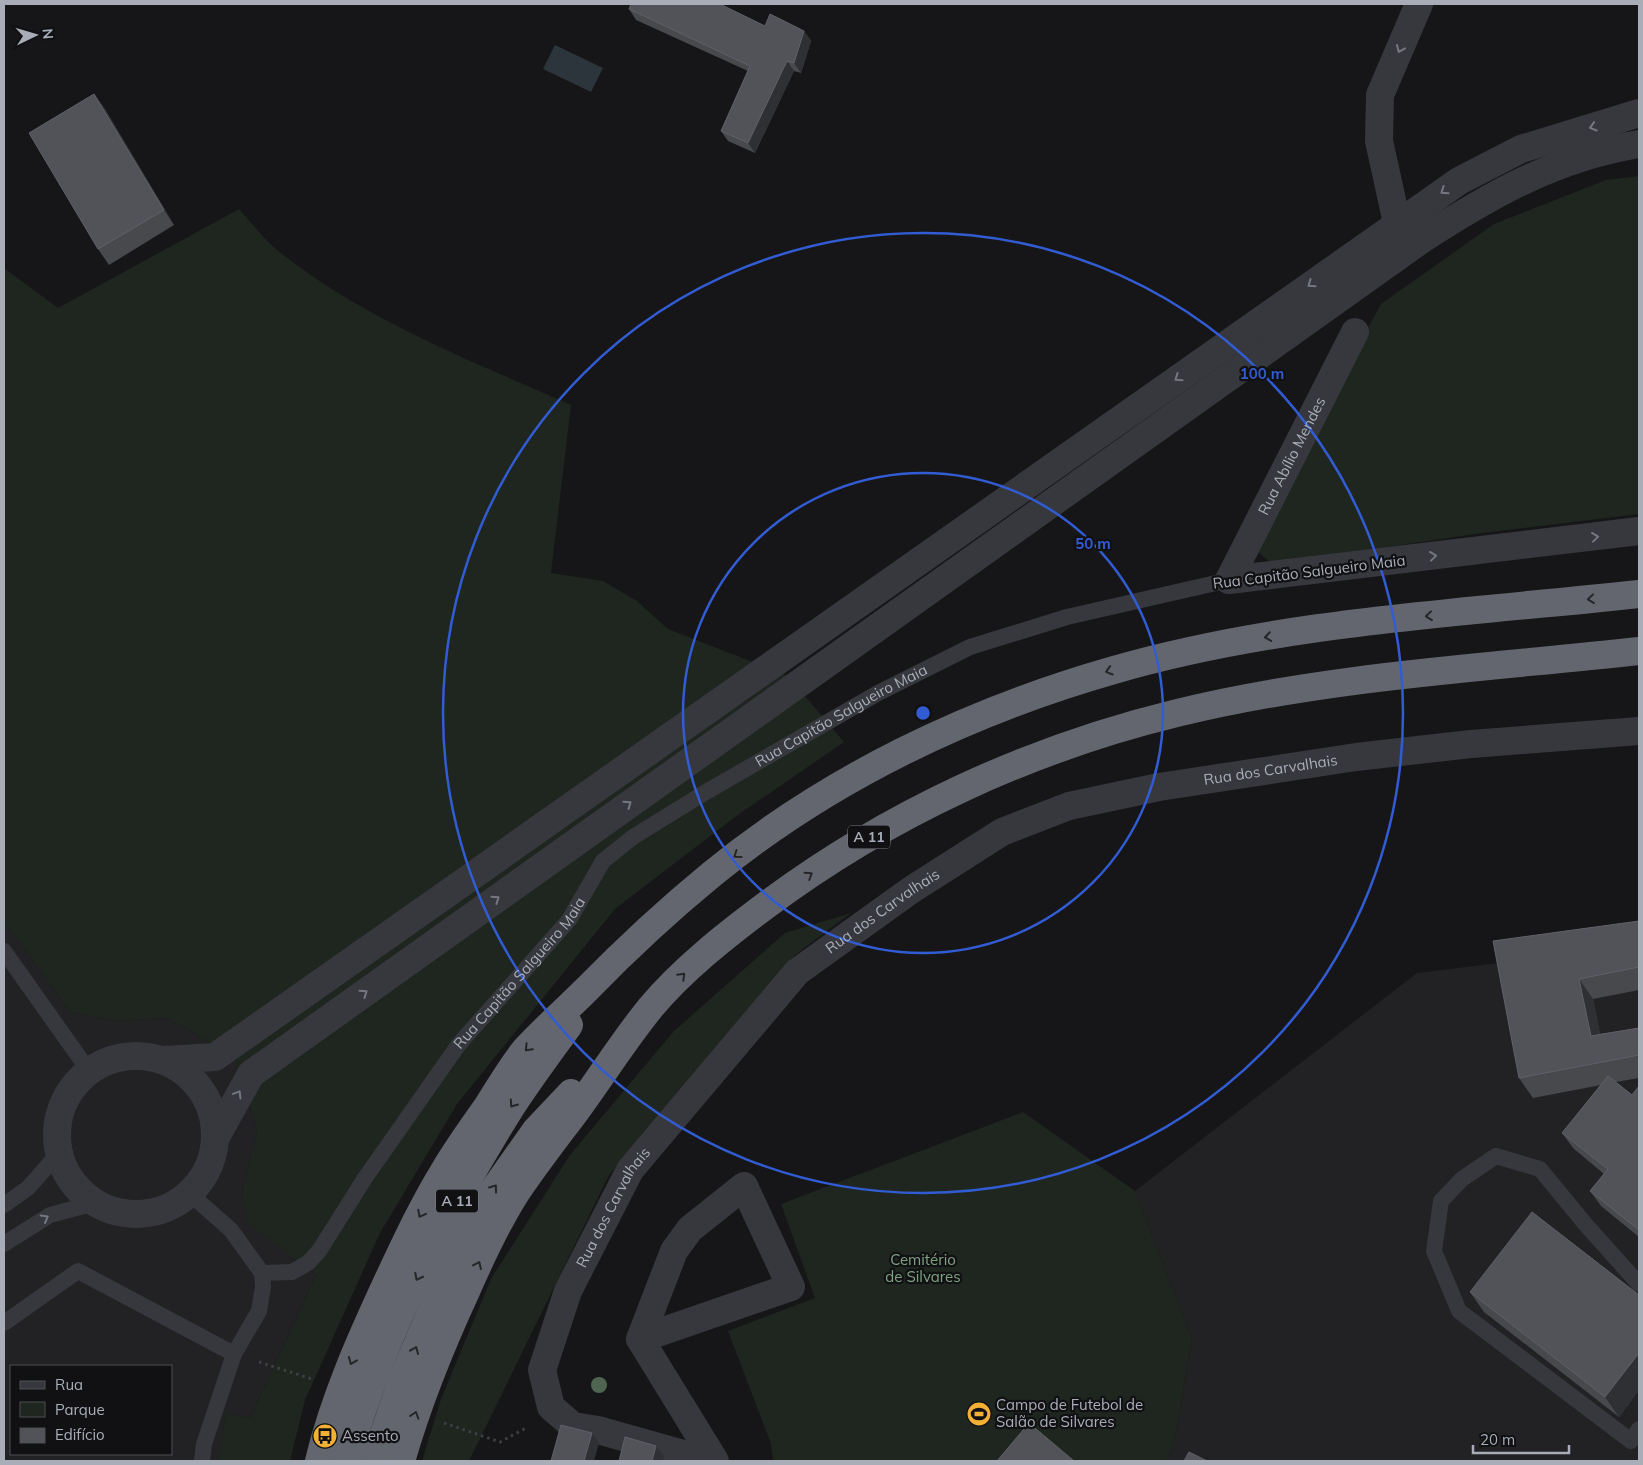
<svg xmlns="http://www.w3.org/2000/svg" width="1643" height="1465" viewBox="0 0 1643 1465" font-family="Mulish,sans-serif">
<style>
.built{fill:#222225;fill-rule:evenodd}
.green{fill:#1e261f}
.water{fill:#2c353c}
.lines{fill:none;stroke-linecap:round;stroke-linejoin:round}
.path{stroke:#3d3f44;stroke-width:3;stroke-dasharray:2.5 4;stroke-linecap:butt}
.service{stroke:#37383d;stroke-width:16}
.minor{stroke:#37383d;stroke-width:28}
.motorway{stroke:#63666e;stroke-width:28}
.tree{fill:#506452}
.wall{fill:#47494d}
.shaded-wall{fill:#2f3033}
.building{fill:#525359;stroke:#5f6168}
.oneway{stroke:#757881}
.oneway2{stroke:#26262a}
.ring{fill:none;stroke:#325cd3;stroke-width:2.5}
.labels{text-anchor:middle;stroke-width:4.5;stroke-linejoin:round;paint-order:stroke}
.shield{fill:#111113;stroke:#7b7e86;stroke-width:1}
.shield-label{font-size:14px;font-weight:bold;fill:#a8adb8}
.street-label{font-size:15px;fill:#a8adb8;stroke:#111113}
.park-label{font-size:15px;fill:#7fa381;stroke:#111113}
.poi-label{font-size:15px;fill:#a8adb8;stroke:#111113;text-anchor:start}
.centre{fill:#325cd3;stroke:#111113;stroke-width:2.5}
.ring-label{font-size:15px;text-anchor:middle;font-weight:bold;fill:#325cd3;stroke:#111113;stroke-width:4.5;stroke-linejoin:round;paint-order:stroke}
</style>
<rect width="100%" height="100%" fill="#161618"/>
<!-- built -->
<g class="built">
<path d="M4,921L70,1012L117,1021L168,1018L236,1058L257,1131L242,1192L247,1222L316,1275L250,1418L226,1413L218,1461H4ZM11,1366H171V1454H11Z"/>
<polygon points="1639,946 1639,1461 1167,1461 1174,1445 1192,1338 1135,1191 1417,973"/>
</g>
<!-- green -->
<g class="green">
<polygon points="1639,176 1639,514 1482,533 1272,564 1256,550 1295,463 1381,304 1494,224 1606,180"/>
<path d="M239,209C252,223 265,241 281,253C367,321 472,361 571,405L551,573L603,581L637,601L668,629L788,676L844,742L735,817L615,909L457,1104L380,1233L305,1400L290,1461H218L226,1413L250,1418L316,1275L247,1223L242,1192L257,1131L236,1058L168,1018L117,1021L70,1012L4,921V268L58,308Z"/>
<polygon points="851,913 795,955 609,1175 469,1461 422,1461 441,1399 491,1279 570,1155 674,1031 785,933"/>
<polygon points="1023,1112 1135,1191 1192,1338 1174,1445 1167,1461 773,1461 771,1444 728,1331 815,1298 781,1204"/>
</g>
<!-- water -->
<polygon class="water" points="555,45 603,68 591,92 543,69"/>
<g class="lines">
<!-- path -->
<g class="path">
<polyline points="259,1362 312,1379"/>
<polyline points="444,1423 500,1442 528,1427"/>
</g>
<!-- service -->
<g class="service">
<polyline points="4,951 89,1071"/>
<polyline points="190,1194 231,1230 262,1273 263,1287 259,1311 234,1354 204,1444 202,1461"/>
<polyline points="4,1205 28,1188 59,1153"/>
<polyline points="4,1244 50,1215 95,1203"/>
<path id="s1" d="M262,1273L292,1272L308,1263L319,1251L365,1178L459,1044L569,920L603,861L633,837L706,792L878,693L970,647L1067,617L1229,580"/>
<polyline points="1639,1284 1586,1225 1540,1169 1496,1156 1462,1179 1441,1201 1434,1251 1459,1311 1631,1441 1639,1429"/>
<polyline points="4,1323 78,1271 234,1354"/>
</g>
<!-- minor -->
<g class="minor">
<polyline points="1397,223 1379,141 1380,95 1419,4"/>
<polyline points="1229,580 1639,531"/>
<path id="s2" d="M1229,580L1355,332"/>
<circle cx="136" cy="1135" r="79"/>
<polyline points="164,1060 215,1057 1459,181 1521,149 1639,113"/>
<path d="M216,1137L251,1074L1421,240C1492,194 1555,158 1639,144"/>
<polygon points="744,1186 791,1287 640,1339 674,1251 690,1229"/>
<polyline points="640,1339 715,1461"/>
<path id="s3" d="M708,1461L598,1430L573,1426L551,1407L542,1370L568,1291L630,1170L797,972L911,890L1002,832L1069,806L1159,787L1356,757L1471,744L1639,731"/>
</g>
<!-- motorway -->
<g class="motorway">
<path d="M319,1461C334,1398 362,1336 389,1278C406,1242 423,1205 444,1171C457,1149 472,1128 487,1107C499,1088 511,1067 525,1050C544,1029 566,1010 586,990C626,949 668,910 712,874C829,778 970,711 1114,670C1284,621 1465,613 1639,594"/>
<path d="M347,1461C380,1338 441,1220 508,1112C527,1082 549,1053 569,1025"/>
<polyline points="375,1461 402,1380 451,1265 488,1198 536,1130 571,1093"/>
<path d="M401,1461C418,1402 441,1345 467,1289C481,1257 496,1225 514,1196C533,1167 555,1139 576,1111C601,1077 624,1040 651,1007C683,969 725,936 765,906C888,814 1029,749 1177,713C1328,676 1485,668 1639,651"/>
</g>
</g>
<!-- trees -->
<circle class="tree" cx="599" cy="1385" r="8"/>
<!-- wall -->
<g class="wall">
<polygon points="629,9 804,31 811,41 801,73 794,71 755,153 728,141 721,131 748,71 636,20"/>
<polygon points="94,94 105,109 174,225 109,265 98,249"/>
<polygon points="1639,921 1639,990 1593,999 1600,1034 1639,1028 1639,1078 1616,1082 1632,1095 1639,1086 1639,1237 1601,1206 1590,1191 1604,1174 1573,1148 1562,1133 1601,1085 1533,1098 1519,1078 1493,941"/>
<polygon points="1470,1292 1639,1295 1639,1390 1619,1417 1484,1312"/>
</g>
<!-- shaded-wall -->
<g class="shaded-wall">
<polygon points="804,31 811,41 801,73 794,63"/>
<polygon points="787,61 794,71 755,153 748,143"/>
<polygon points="94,94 105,109 174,225 164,210"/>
<polygon points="1579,979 1593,999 1604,1056 1591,1036"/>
<polygon points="1639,1353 1639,1390 1619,1417 1605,1397"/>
<polygon points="592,1433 599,1443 594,1461 584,1461"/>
<polygon points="656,1446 664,1456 662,1461 652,1461"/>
</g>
<!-- building -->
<g class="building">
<polygon points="631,4 720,4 765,26 770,14 804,31 794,63 787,61 748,143 721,131 750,66 629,9"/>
<polygon points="94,94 164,210 98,249 29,133"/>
<polygon points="1639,921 1639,967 1579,979 1591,1036 1639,1028 1639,1055 1519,1078 1493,941"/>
<polygon points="1608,1076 1632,1095 1639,1086 1639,1230 1590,1191 1608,1169 1562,1133"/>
<polygon points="1532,1212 1639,1295 1639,1353 1605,1397 1470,1292"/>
<polygon points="1029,1423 1074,1461 997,1461"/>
<polygon points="561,1425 592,1433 584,1461 551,1461"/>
<polygon points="625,1437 656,1446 652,1461 619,1461"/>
<polygon points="1189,1452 1207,1461 1184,1461"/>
</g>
<!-- one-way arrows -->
<defs><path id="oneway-chevron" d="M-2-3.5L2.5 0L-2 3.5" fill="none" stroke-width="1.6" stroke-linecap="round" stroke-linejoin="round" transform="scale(1.25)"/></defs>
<g class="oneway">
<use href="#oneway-chevron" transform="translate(1400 49) rotate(113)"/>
<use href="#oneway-chevron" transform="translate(1593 127) rotate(163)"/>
<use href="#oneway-chevron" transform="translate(1444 191) rotate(146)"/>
<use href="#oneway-chevron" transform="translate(1311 284) rotate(145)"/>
<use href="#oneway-chevron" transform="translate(1178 378) rotate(145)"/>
<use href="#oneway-chevron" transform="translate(1595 537) rotate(-7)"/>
<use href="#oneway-chevron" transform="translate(1433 556) rotate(-7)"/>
<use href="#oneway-chevron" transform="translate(628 804) rotate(-35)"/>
<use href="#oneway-chevron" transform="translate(496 899) rotate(-35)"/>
<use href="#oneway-chevron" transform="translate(364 993) rotate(-35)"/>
<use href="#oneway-chevron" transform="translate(238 1094) rotate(-59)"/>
<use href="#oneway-chevron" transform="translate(45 1218) rotate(-30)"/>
</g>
<g class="oneway2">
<use href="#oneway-chevron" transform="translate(1591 599) rotate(174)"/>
<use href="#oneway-chevron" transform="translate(1429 616) rotate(174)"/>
<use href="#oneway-chevron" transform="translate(1268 637) rotate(171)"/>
<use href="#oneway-chevron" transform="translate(1109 671) rotate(163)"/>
<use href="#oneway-chevron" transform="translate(737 855) rotate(144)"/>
<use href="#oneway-chevron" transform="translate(809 875) rotate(-33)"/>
<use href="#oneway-chevron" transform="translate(682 976) rotate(-45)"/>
<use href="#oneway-chevron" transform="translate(528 1048) rotate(134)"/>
<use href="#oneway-chevron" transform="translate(513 1104) rotate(125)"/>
<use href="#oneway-chevron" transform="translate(494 1188) rotate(-54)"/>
<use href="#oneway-chevron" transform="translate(421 1214) rotate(118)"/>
<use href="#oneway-chevron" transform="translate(478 1265) rotate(-65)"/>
<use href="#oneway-chevron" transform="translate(418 1277) rotate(117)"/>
<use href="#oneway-chevron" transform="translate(415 1350) rotate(-67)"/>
<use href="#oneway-chevron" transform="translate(352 1361) rotate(112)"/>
<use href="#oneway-chevron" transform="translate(415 1415) rotate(-72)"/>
</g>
<!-- distance rings -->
<g class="ring">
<circle cx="923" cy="713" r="240"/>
<circle cx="923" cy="713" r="480"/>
</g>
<!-- icons -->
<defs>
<symbol id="stadium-disc" viewBox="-11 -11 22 22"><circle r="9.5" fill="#f2b134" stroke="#111113"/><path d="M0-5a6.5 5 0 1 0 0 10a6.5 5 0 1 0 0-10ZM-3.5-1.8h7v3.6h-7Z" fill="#111"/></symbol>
<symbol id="bus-disc" viewBox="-11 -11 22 22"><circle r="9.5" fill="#f2b134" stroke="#111113"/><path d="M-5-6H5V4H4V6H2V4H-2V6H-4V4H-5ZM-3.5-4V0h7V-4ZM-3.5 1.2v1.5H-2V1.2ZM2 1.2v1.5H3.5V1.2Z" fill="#111"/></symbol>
</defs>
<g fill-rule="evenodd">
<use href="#stadium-disc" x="965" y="1400" width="28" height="28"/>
<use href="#bus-disc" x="311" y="1422" width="28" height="28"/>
</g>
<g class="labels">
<!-- shield labels -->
<g class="shield">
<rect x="848" y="825.5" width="42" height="23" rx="4"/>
<rect x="436" y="1189.5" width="42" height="23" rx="4"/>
</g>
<g class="shield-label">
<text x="869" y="842">A 11</text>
<text x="457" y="1206">A 11</text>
</g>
<!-- street labels -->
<g class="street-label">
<text dy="5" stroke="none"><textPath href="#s2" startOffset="139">Rua Abílio Mendes</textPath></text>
<text transform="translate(1309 572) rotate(-7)" y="5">Rua Capitão Salgueiro Maia</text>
<text dy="5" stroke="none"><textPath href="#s1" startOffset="828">Rua Capitão Salgueiro Maia</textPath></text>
<text dy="5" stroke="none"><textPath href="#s3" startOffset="1210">Rua dos Carvalhais</textPath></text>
<text dy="5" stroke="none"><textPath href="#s3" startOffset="790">Rua dos Carvalhais</textPath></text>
<text dy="5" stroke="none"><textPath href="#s1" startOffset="408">Rua Capitão Salgueiro Maia</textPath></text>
<text dy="5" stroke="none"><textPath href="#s3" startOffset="385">Rua dos Carvalhais</textPath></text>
</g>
<!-- park labels -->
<g class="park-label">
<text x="923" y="1265">Cemitério<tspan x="923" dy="17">de Silvares</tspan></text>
</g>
<!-- poi labels -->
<g class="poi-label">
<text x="996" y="1410">Campo de Futebol de<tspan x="996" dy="17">Salão de Silvares</tspan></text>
<text x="342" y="1441">Assento</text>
</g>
</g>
<circle cx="923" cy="713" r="8" class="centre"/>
<g class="ring-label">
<text x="1262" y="379">100 m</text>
<text x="1093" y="549">50 m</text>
</g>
<!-- border -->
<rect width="1643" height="1465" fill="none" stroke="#a8adb8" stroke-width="10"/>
<!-- legend -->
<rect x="10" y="1365" width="162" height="90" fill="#111113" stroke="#4d4f55"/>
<rect x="20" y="1381" width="25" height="8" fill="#37383d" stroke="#4d4f55"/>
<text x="55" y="1390" font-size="15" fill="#a8adb8">Rua</text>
<rect x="20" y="1402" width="25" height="15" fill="#1e261f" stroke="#4d4f55"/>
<text x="55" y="1415" font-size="15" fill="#a8adb8">Parque</text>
<rect x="20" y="1428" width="25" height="15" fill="#525359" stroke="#4d4f55"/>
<text x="55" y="1440" font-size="15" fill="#a8adb8">Edifício</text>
<!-- north arrow -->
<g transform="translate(35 35) rotate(85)" stroke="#111113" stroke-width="4" paint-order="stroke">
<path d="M0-4L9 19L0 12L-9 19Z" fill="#a8adb8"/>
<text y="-8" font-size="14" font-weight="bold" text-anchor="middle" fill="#a8adb8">N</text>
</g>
<!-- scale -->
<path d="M1473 1445v8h96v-8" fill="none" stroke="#a8adb8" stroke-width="2.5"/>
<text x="1480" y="1445" font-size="15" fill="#a8adb8" stroke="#111113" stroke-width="4" paint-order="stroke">20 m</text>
</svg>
